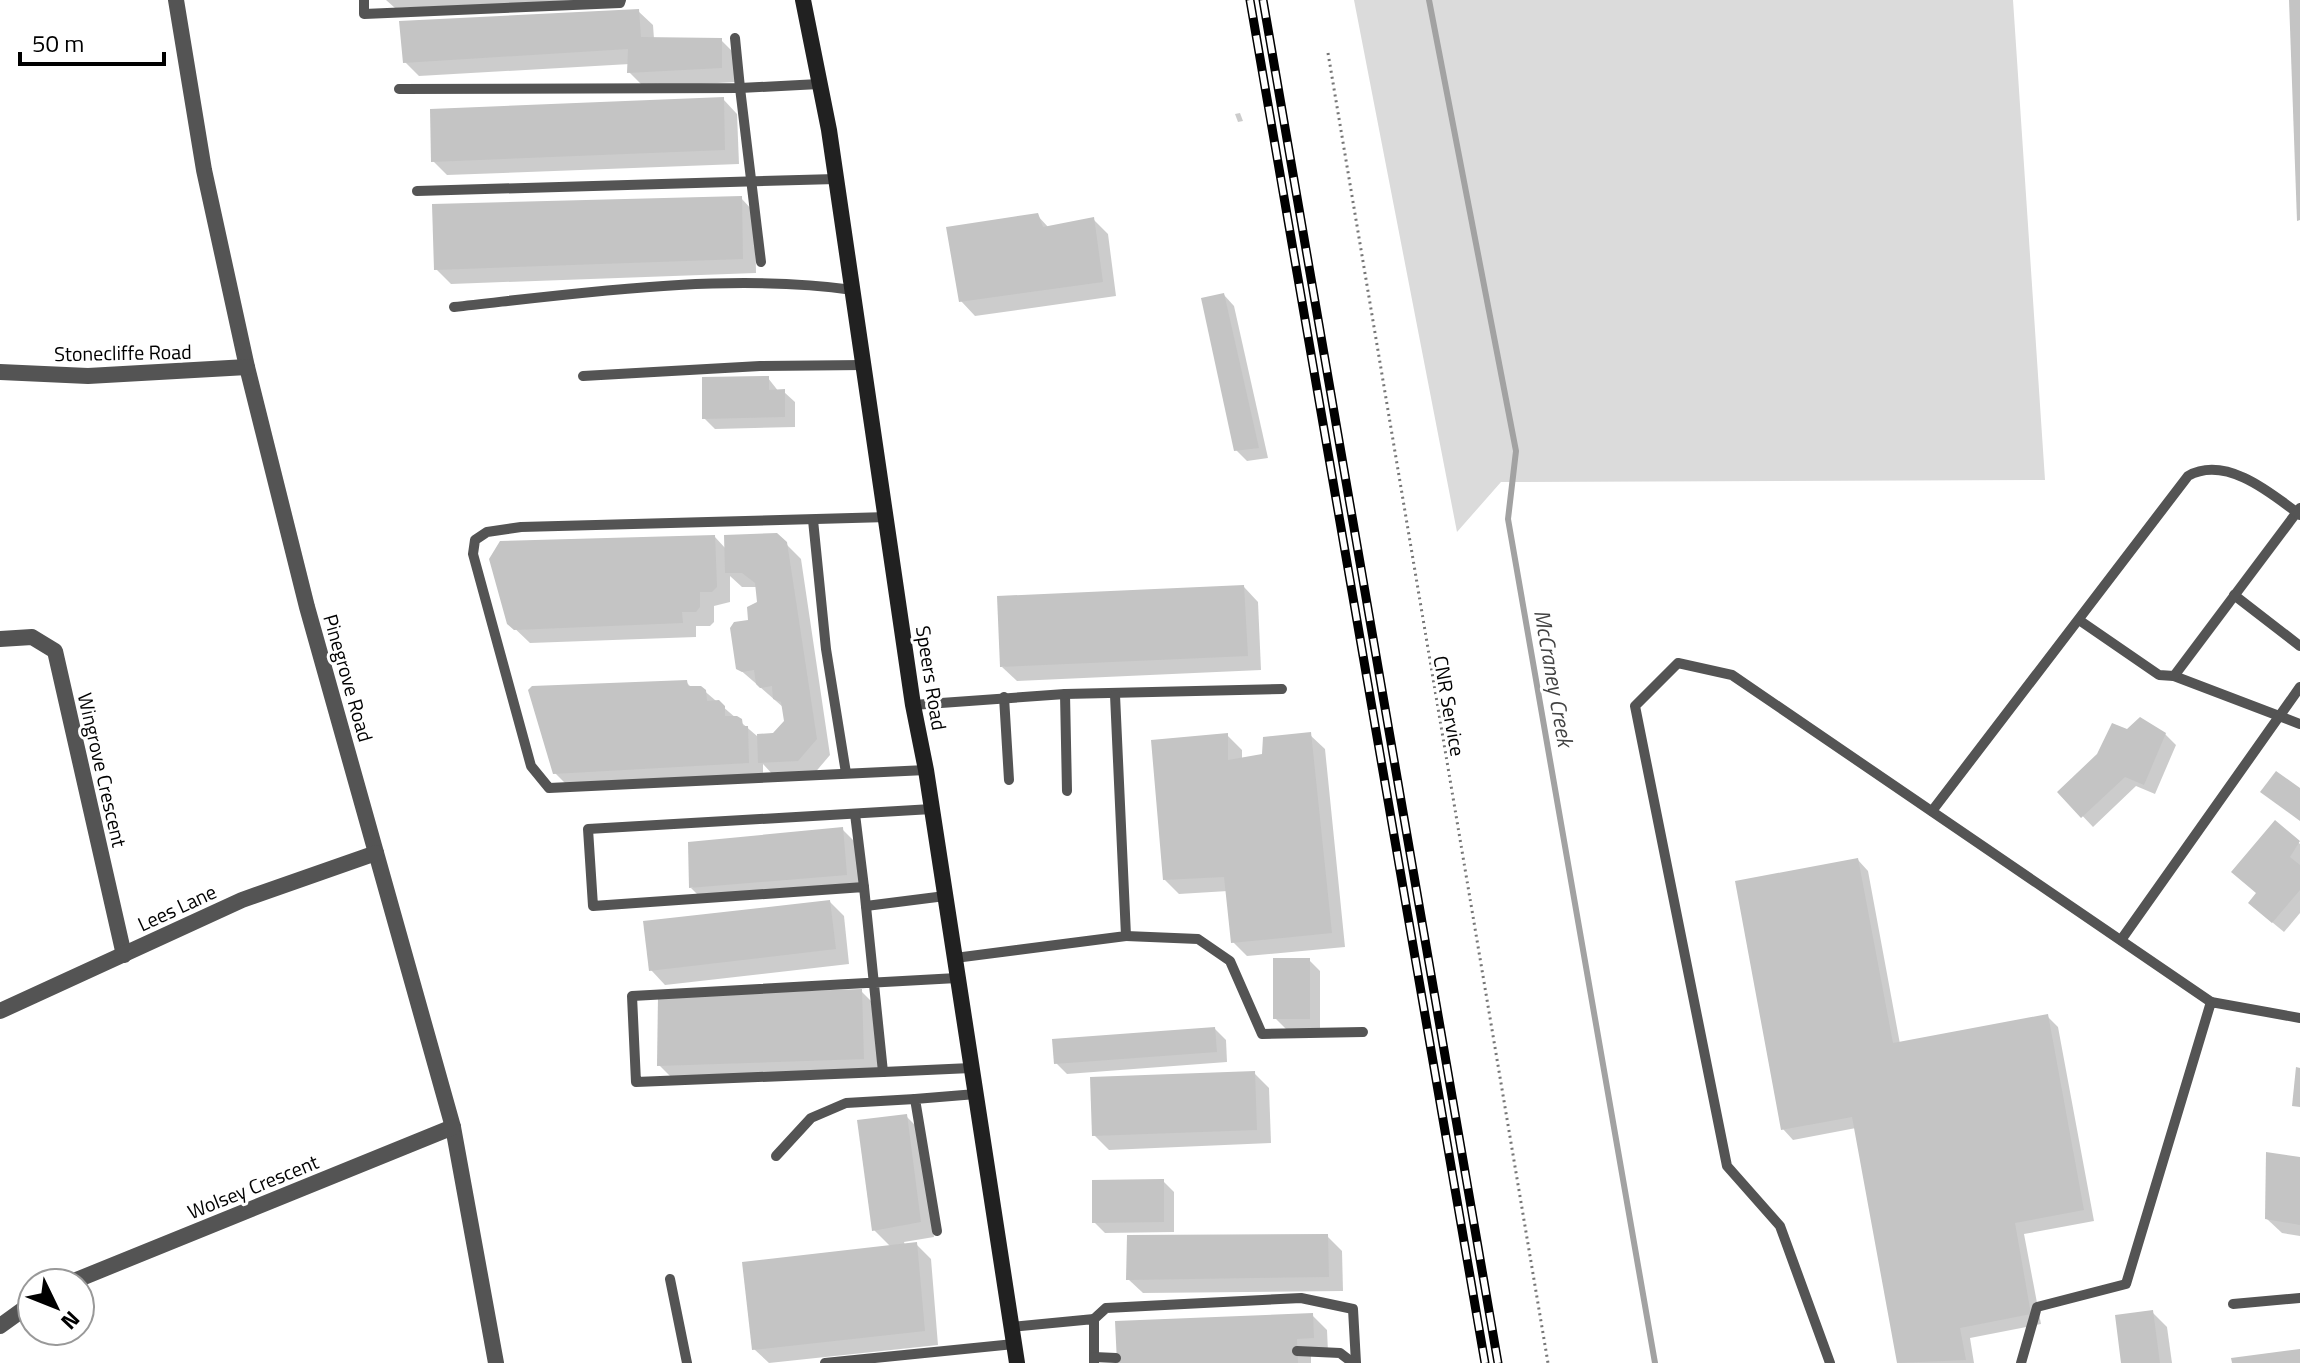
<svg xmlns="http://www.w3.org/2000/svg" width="2300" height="1363" viewBox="0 0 2300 1363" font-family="'Titillium Web',sans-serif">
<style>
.green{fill:#dbdbdb}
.shadow{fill:#0003}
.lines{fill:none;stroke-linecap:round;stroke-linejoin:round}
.stream{stroke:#a2a2a2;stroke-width:6}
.building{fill:#c4c4c4}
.path{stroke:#767676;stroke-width:3;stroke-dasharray:2 4;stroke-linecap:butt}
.lane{stroke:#545454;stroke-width:10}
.street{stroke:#545454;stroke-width:16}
.secondary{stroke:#212121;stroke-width:16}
.rail-casing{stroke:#000;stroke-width:9}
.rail{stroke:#fff;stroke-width:6;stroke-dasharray:18;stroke-linecap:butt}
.labels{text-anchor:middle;stroke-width:6;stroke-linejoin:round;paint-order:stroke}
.street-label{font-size:20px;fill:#000;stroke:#fff}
.water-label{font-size:22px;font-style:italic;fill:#434343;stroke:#fff}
</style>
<rect width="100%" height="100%" fill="#fff"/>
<!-- green -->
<polygon class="green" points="1354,0 2013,0 2045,480 1501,482 1457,532"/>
<!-- shadow -->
<g class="shadow">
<polygon points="386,0 624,0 395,8"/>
<polygon points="638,11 653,25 654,39 721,40 736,55 736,82 644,87 629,72 630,64 419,76 405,62"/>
<polygon points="723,99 737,114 739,164 447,175 433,161"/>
<polygon points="1240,113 1243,121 1238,122 1235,114"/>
<polygon points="741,198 755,213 756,273 451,284 436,269"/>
<polygon points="1037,215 1049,228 1093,219 1108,234 1116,296 975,316 961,301"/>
<polygon points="1224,295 1234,306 1268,458 1247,461 1236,450"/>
<polygon points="768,378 779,392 784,392 795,402 795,427 715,429 704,418"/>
<polygon points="777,535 801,559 830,755 813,775 775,777 763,764 763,777 570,788 555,773 686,682 692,688 701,688 757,736 774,735 786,722 784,708 738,668 759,603 758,587 742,587 730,576 730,602 714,606 714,622 710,626 696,626 696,637 530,643 509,623 715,537 726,549"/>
<polygon points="1244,587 1258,602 1261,670 1017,681 1002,667"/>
<polygon points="2128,731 2165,734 2176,745 2155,794 2136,786 2093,827 2060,792"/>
<polygon points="1227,735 1242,750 1242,760 1263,756 1310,735 1325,749 1345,947 1247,956 1233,942 1228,891 1179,894 1164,879"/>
<polygon points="2275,823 2300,844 2300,913 2284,932 2261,913 2258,894"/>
<polygon points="842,829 857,844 861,889 705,902 691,888"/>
<polygon points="1858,860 1868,871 1900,1044 2047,1016 2058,1027 2094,1221 2024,1234 2041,1324 1970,1338 1974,1363 1899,1363 1856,1128 1793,1140 1783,1129"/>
<polygon points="830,902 844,916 849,964 665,985 651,970"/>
<polygon points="1309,960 1320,971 1320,1029 1286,1029 1275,1018"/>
<polygon points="861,991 876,1006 878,1073 674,1080 659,1065"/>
<polygon points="1215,1029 1226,1040 1227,1062 1067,1074 1056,1063"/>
<polygon points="1254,1073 1269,1088 1271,1143 1109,1150 1094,1135"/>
<polygon points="906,1116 921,1131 934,1237 904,1242 905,1245 916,1244 931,1259 938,1345 769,1363 754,1349 891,1247 874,1230"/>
<polygon points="2300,1159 2300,1236 2282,1233 2267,1219"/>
<polygon points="1163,1181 1174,1192 1174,1232 1105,1233 1094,1222"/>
<polygon points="1327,1236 1342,1251 1343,1291 1143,1293 1128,1279"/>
<polygon points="2152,1312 2167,1327 2172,1363 2123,1363"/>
<polygon points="1312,1315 1327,1330 1328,1352 1311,1353 1311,1363 1119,1363"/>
</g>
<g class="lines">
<!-- stream -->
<polyline class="stream" points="1429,0 1516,451 1508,519 1655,1363"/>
</g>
<!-- building -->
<g class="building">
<polygon points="2289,0 2300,0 2300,220 2297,221"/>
<polygon points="639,9 641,37 722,38 722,68 627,73 628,49 403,63 399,21"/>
<polygon points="724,97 725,150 431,162 430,109"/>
<polygon points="742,196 743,259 434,270 432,204"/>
<polygon points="1038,213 1043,227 1094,217 1103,282 959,302 946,227"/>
<polygon points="1224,293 1259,448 1234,451 1201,298"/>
<polygon points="769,376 769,390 785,389 785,417 702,419 702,377"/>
<polygon points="777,533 787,542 817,739 798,761 758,763 757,734 773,733 784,721 781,702 773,699 772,686 760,688 756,684 754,670 742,672 736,669 730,628 734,622 748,620 747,607 757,602 755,583 742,573 725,573 724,535"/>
<polygon points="715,535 717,587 712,592 700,592 700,607 696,612 682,612 683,623 514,630 507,624 489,559 500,541"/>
<polygon points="1244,585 1248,656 1000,667 997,596"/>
<polygon points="687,680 688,686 701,686 706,690 707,701 719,700 725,706 725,716 737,716 742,719 743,726 748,726 749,763 553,774 528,690 532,686"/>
<polygon points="2140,717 2166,733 2144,785 2125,777 2081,818 2057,792 2097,754 2112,723 2127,729"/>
<polygon points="1311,732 1332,933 1231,943 1224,877 1163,880 1151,740 1228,733 1228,760 1262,754 1263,737"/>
<polygon points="2276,771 2300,788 2300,821 2260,792"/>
<polygon points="2275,820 2300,841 2290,857 2300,865 2300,890 2272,923 2248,903 2256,893 2231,872"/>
<polygon points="843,827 847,875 689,888 688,842"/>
<polygon points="1858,858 1893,1043 2048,1014 2084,1210 2015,1223 2031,1314 1960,1328 1966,1360 1897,1363 1852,1117 1781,1130 1735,881"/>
<polygon points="830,900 836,949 649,971 643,921"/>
<rect x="1273" y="958" width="37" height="61"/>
<polygon points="862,989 864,1059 657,1066 658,996"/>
<polygon points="1215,1027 1217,1052 1054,1064 1052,1039"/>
<polygon points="2296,1067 2300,1068 2300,1107 2292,1106"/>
<polygon points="1255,1071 1257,1130 1092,1136 1090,1077"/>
<polygon points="907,1114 921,1222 872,1231 857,1120"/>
<polygon points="2266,1152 2300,1157 2300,1225 2265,1219"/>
<polygon points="1164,1179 1164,1222 1092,1223 1092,1180"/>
<polygon points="1328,1234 1329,1277 1126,1280 1127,1235"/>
<polygon points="917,1242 925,1331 752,1350 742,1262"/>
<polygon points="2153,1310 2160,1363 2121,1363 2115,1315"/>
<polygon points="1313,1313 1314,1338 1297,1339 1298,1363 1117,1363 1115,1321"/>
<polygon points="2300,1349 2300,1363 2232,1363 2231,1358"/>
</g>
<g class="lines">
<!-- path -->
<polyline class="path" points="1328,53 1548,1363"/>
<!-- lane -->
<g class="lane">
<polyline points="364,0 364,14 620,3 621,0"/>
<polyline points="399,89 740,88 735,38"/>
<polyline points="417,191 836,179"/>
<polyline points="761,262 740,88 819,84"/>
<path d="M454,307C582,293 726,272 853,290"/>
<polyline points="583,376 760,366 864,365"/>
<polyline points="888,517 521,527 487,532 475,540 473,554 531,766 549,788 926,770"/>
<polyline points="813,520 826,649 846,773"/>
<polyline points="2234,595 2300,646"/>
<polyline points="2079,620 2159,675 2174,676 2300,724"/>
<polyline points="2174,676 2300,508"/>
<polyline points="1065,694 1067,791"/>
<polyline points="1004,697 1009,780"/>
<polyline points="913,705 1065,694 1282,689"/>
<polyline points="932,809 588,829 593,906 864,887 883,1072 636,1082 632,996 957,978"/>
<path d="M1932,811L2188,476C2225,455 2270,492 2300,515"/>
<polyline points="855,814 864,887"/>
<polyline points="866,906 945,896"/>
<polyline points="1126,936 1198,939 1230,961 1262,1034 1363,1032"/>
<polyline points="2121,940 2300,687"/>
<polyline points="955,958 1126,936 1115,695"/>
<polyline points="883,1072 971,1068"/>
<polyline points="776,1156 811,1118 846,1103 915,1099"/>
<polyline points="937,1231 915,1099 976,1094"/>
<polyline points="670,1279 687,1363"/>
<polyline points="2233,1304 2300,1298"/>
<polyline points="1094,1319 1106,1308 1301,1298 1353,1309 1356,1363"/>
<polyline points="1011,1327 1094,1319 1094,1363"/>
<polyline points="1297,1351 1340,1353 1353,1363"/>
<polyline points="1094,1357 1116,1358"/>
<polyline points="825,1363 1014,1344"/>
<polyline points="1830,1363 1780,1226 1727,1166 1635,706 1678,663 1732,675 2211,1002"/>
<polyline points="2021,1363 2037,1307 2126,1284 2211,1002 2300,1018"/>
</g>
<!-- street -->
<g class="street">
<polyline points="176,0 204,170 247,367 307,607 453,1127 496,1363"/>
<polyline points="0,372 88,376 247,367"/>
<polyline points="0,639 32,637 55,651 124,955"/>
<polyline points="0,1011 242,900 376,853"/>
<polyline points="69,1283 453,1127"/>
<polyline points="0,1326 32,1303"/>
</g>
<!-- secondary -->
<polyline class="secondary" points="803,0 829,130 913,705 926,770 1017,1363"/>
<defs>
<g id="rail">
<polyline points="1250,0 1485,1363"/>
<polyline points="1263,0 1498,1363"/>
</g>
</defs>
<!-- rail casing -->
<use href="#rail" class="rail-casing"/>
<!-- rail -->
<use href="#rail" class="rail"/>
</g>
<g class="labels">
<!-- street labels -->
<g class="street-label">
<text transform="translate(123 353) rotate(-1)" y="7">Stonecliffe Road</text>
<text transform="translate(348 678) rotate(74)" y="7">Pinegrove Road</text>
<text transform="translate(931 678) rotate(81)" y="7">Speers Road</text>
<text transform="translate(1449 706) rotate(80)" y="7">CNR Service</text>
<text transform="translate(102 770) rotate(77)" y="7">Wingrove Crescent</text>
<text transform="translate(177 908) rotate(-25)" y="7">Lees Lane</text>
<text transform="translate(253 1187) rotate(-22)" y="7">Wolsey Crescent</text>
</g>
<!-- water labels -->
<g class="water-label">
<text transform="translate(1554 678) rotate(80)" y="8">McCraney Creek</text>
</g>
</g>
<!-- north arrow -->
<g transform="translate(56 1307) rotate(133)"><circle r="38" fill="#ffffff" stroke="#999999" stroke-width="2"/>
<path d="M0-6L14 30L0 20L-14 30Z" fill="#000000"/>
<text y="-12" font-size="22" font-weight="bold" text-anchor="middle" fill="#000000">N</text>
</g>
<!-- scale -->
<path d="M20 52v12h144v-12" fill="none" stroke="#000000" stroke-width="4"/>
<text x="32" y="52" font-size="24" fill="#000000" stroke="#ffffff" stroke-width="6" paint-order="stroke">50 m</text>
</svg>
